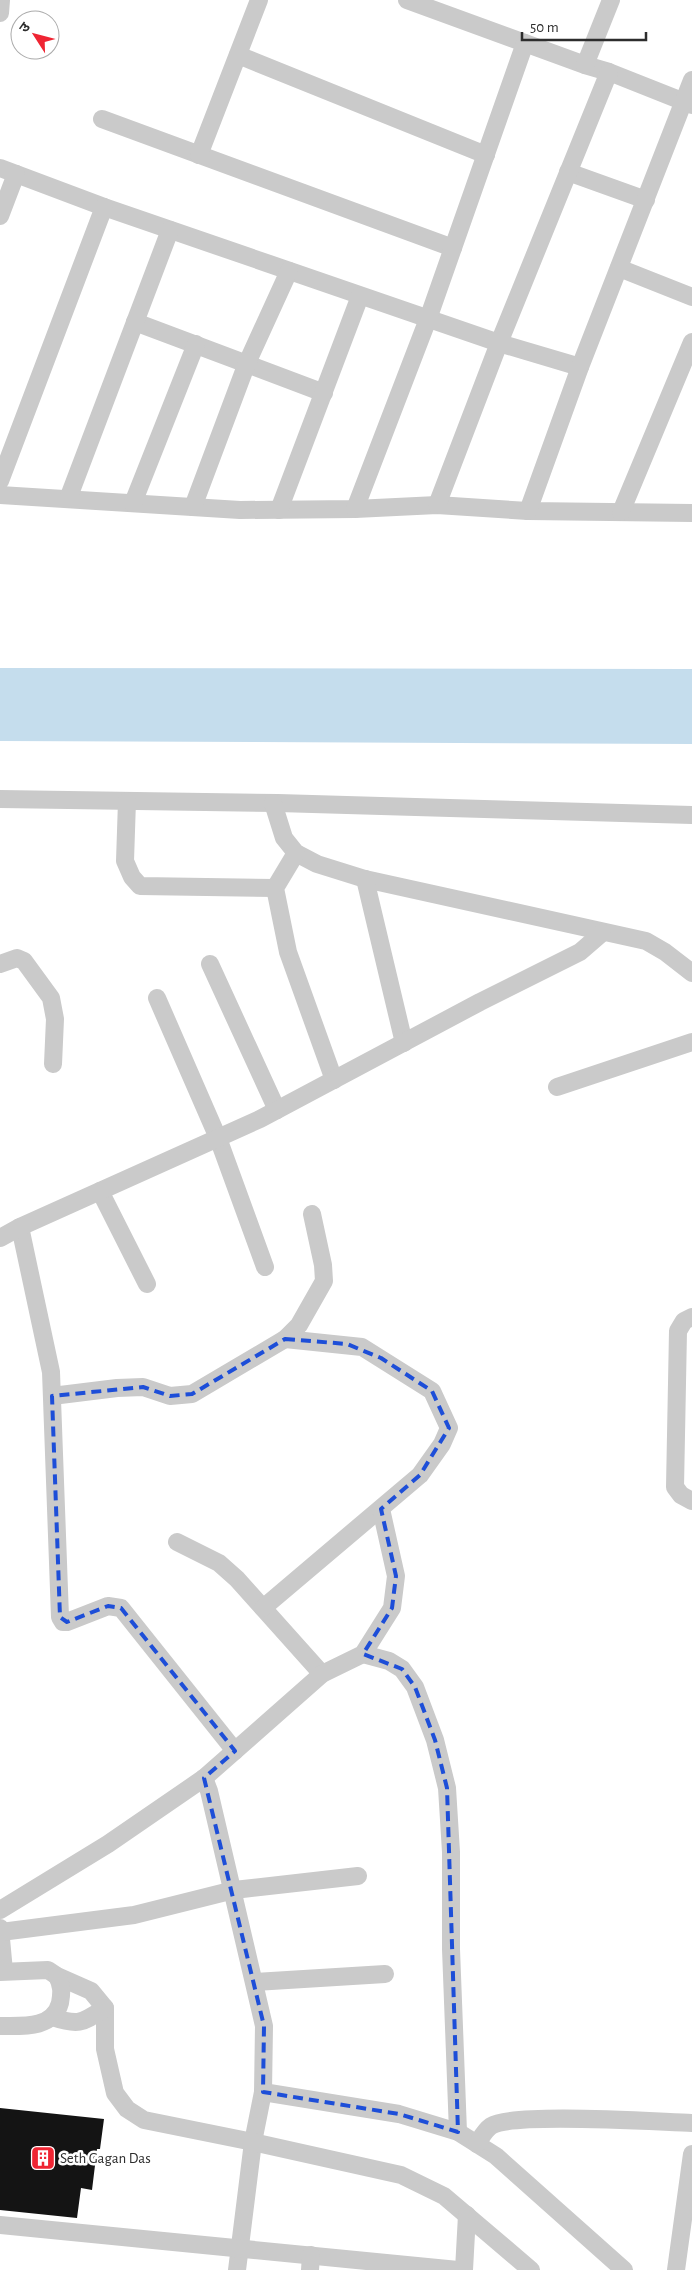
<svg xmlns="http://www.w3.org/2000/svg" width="692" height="2270" viewBox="0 0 692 2270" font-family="'Alegreya Sans','Noto Sans Devanagari',sans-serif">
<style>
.water{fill:#c5dded}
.building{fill:#141414}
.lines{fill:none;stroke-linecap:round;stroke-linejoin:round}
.minor{stroke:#cacaca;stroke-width:18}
.marked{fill:none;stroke:#1d4ed8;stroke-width:4;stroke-dasharray:10 6;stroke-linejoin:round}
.labels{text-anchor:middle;stroke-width:5;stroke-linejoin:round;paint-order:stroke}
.poi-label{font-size:15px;fill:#2d2d2d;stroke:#fff;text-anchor:start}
</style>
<rect width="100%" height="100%" fill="#fff"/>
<!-- water -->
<polygon class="water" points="0,668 692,669 692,744 0,741"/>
<!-- building -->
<polygon class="building" points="0,2108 104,2119 100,2149 97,2149 92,2190 81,2188 77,2218 0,2210"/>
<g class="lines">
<!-- minor -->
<g class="minor">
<polyline points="407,0 585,65 609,72 692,105"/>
<polyline points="0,13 1,0"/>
<polyline points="238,55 486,155"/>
<polyline points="585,65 611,0"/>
<polyline points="102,119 453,248"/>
<polyline points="199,155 259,0"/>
<polyline points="0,168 104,207 499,343 580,367"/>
<polyline points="568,172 646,200"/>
<polyline points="0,216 16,174"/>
<polyline points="619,268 692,297"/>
<polyline points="135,322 324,393"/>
<polyline points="0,481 104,207"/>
<polyline points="0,495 240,510 355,509 437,505 528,511 692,513"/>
<polyline points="68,499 170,230"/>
<polyline points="133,503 196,344"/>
<polyline points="437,505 499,343 609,72"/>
<polyline points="193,507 247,363 289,271"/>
<polyline points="355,509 428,319 525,43"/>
<polyline points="279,510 360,296"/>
<polyline points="528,511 580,367 692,80"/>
<polyline points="621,512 692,342"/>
<polyline points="0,799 278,803 692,815"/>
<polyline points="127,801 125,861 132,877 140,886 275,888"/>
<polyline points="273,803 284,838 296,853 317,864 365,879 646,941 665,952 692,973"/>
<polyline points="296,853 275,888 288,952 334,1080"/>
<polyline points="365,879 404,1043"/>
<polyline points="0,964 17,958 24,961 51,998 55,1019 53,1064"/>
<polyline points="210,964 277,1110"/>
<polyline points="157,998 218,1138 265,1267"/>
<polyline points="557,1087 692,1042"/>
<polyline points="100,1191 147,1284"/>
<polyline points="20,1227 51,1372 60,1617 63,1622 67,1622 108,1606 121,1608 235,1751"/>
<polyline points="0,1238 20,1227 260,1119 480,1002 580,952 602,933"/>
<polyline points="692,1317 684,1321 678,1331 675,1487 681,1495 692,1501"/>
<polyline points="52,1396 117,1388 143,1387 170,1396 192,1394 285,1339 299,1325 324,1281 323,1265 312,1214"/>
<polyline points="177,1542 219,1563 237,1579 322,1674"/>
<polyline points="263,1608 420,1475 442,1444 449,1428 432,1391 362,1347 285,1339"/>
<polyline points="363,1654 389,1661 402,1669 415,1687 435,1740 447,1788 451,1852 451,1949 458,2132"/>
<polyline points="204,1778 209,1791 264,2026 263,2092 253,2142 237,2270"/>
<polyline points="0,1910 108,1844 204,1778 322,1674 363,1654 392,1608 396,1576 381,1509"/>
<polyline points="0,1928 4,1971"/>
<polyline points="1,1932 134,1915 234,1890 358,1876"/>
<polyline points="0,1972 48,1970 57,1976 91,1991 105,2008 105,2049 115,2093 127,2109 144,2120 253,2142 401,2175 444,2196 531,2270"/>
<polyline points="255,1982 385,1974"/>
<path d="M52,2017C79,2026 82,2023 105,2008"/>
<path d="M0,2026C22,2026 53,2029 60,2003C62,1992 62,1986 57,1976"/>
<polyline points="263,2092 399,2114 458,2132 496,2156 624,2270"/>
<path d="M477,2144C481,2138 484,2131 491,2126C513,2112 657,2122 692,2123"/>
<polyline points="0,2225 458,2270"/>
<polyline points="310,2270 311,2255"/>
<polyline points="464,2270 467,2215"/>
<polyline points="676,2270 692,2154"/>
</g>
</g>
<!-- marked area -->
<path class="marked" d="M285,1339L347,1344L381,1358L432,1391L449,1428L420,1475L381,1509L396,1576L392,1608L363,1654L402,1669L415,1687L435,1740L447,1788L458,2132L399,2114L263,2092L264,2026L204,1778L235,1751L121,1608L108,1606L67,1622L60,1617L52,1396L143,1387L170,1396L192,1394Z"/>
<!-- icons -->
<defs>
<symbol id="building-square" viewBox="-11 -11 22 22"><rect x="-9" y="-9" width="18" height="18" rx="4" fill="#ef2533" stroke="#fff"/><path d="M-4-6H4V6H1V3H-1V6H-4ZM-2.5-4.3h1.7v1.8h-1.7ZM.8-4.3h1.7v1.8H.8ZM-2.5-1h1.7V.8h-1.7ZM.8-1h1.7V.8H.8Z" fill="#fff"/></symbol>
</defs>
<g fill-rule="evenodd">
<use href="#building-square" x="29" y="2144" width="28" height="28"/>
</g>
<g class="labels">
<!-- poi labels -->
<g class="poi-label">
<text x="60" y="2163">Seth Gagan Das</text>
</g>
</g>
<!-- north arrow -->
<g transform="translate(35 35) rotate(306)"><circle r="24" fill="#ffffff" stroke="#ababab"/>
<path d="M0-4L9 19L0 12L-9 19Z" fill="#ef2533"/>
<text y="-8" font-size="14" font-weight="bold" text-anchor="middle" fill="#2d2d2d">उ</text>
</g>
<!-- scale -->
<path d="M522 32v8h124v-8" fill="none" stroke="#2d2d2d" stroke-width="2.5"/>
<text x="530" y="32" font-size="15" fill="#2d2d2d" stroke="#ffffff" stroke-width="4" paint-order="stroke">50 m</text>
</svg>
